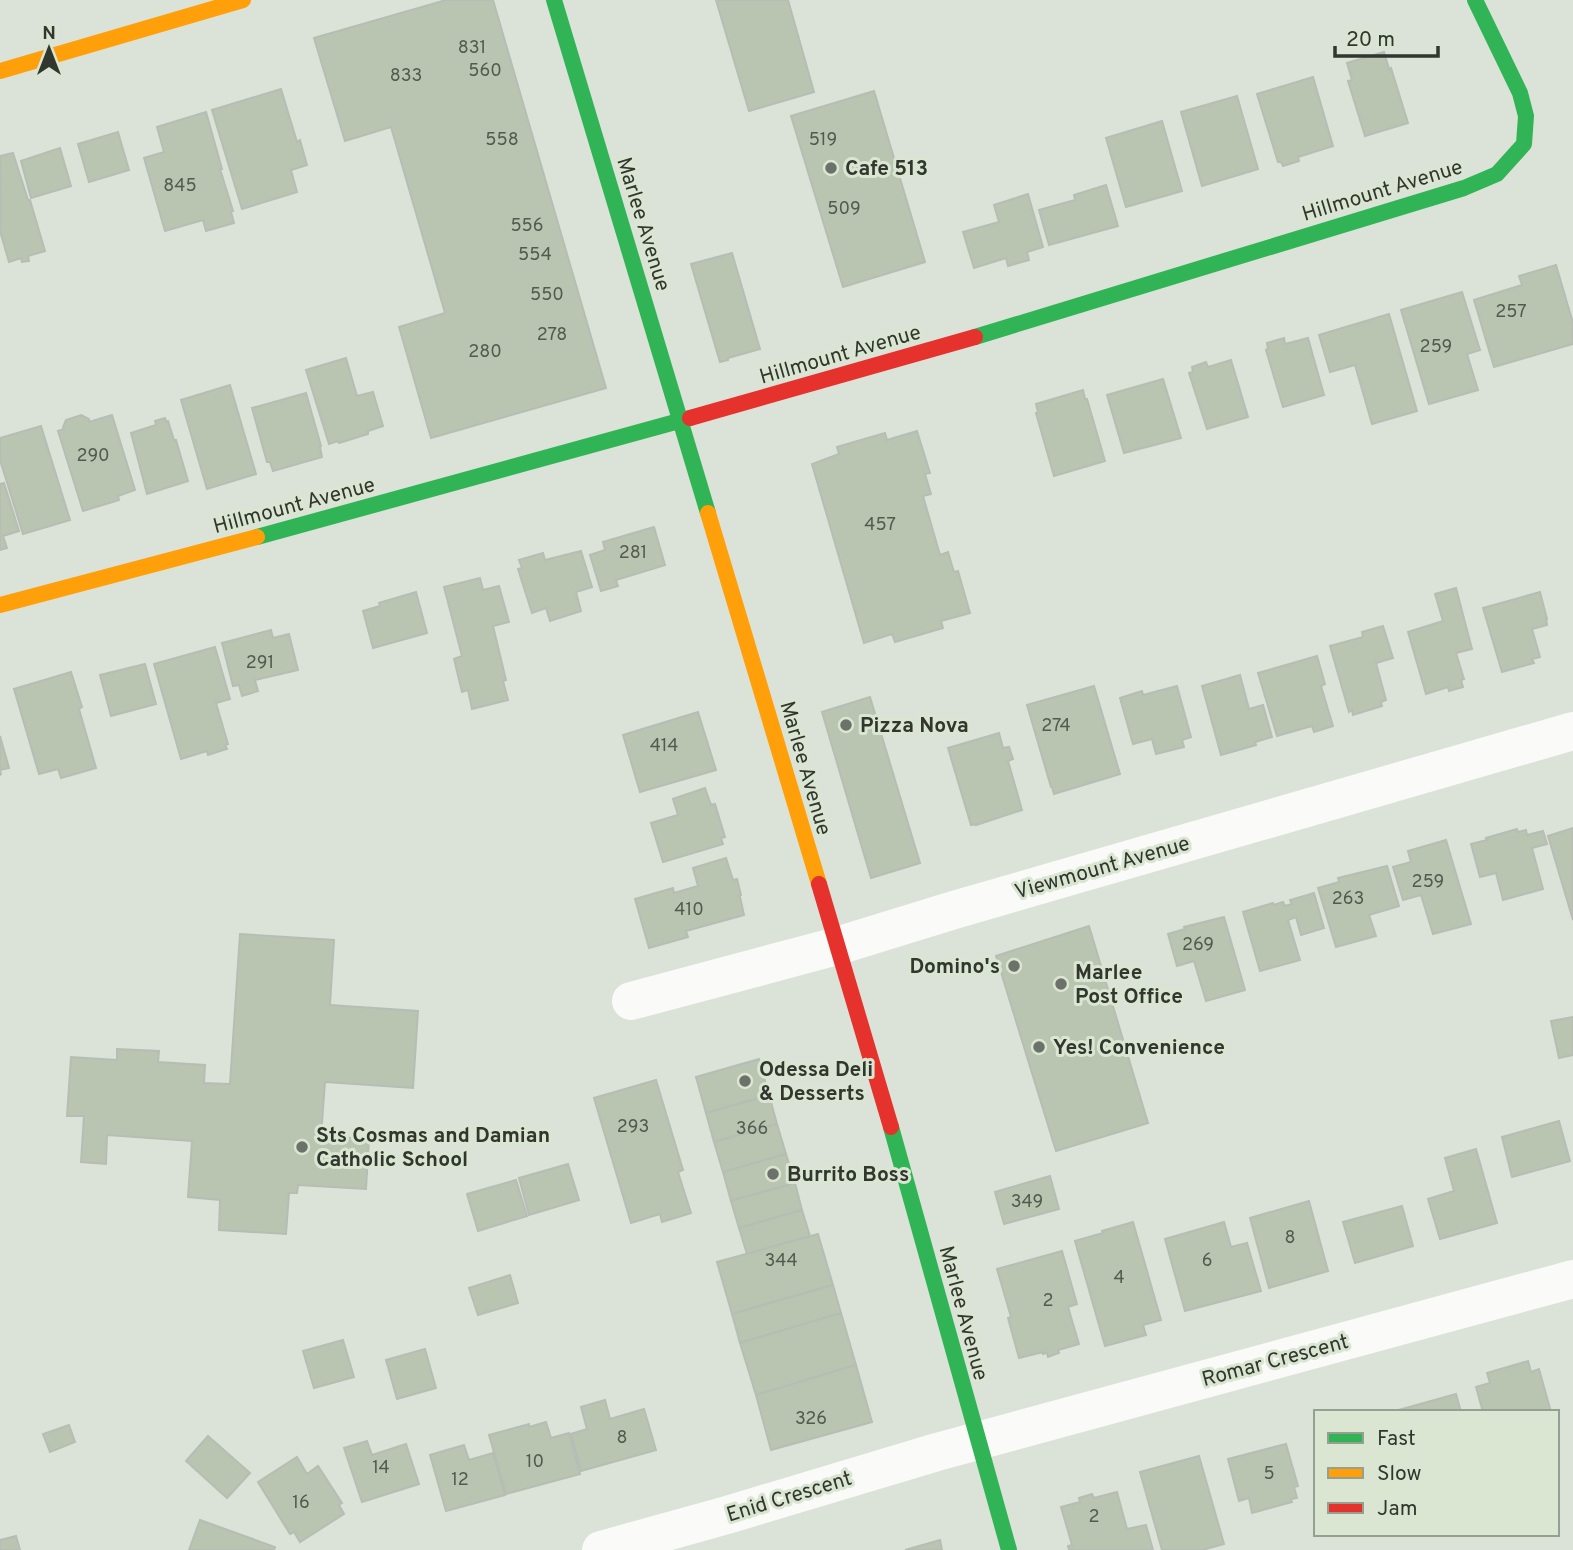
<svg xmlns="http://www.w3.org/2000/svg" width="1573" height="1550" viewBox="0 0 1573 1550" font-family="Overpass,sans-serif">
<style>
.building{fill:#b9c5b0;stroke:#b7bdb4;stroke-width:2}
.lines{fill:none;stroke-linecap:round;stroke-linejoin:round}
.street{stroke:#fafbf9;stroke-width:38}
.fast{stroke:#30b455;stroke-width:16}
.slow{stroke:#ff9f0a;stroke-width:16}
.jam{stroke:#e5322d;stroke-width:16}
.poi-dot{fill:#6c7269;stroke:#dae6d2;stroke-width:2.5}
.labels{text-anchor:middle;stroke-width:6;stroke-linejoin:round;paint-order:stroke}
.number-label{font-size:18px;fill:#535a4e}
.poi-label{font-size:21px;font-weight:bold;fill:#31362e;stroke:#dae6d2;text-anchor:start}
.street-label{font-size:21px;fill:#31362e;stroke:#dae6d2}
</style>
<rect width="100%" height="100%" fill="#dbe2d7"/>
<!-- building -->
<g class="building">
<polygon points="446,0 493,0 606,388 431,438 399,327 445,313 391,127 345,141 314,38"/>
<polygon points="716,0 788,0 814,92 749,111"/>
<polygon points="1384,52 1389,69 1391,68 1408,123 1365,136 1348,81 1352,80 1347,63"/>
<polygon points="1313,77 1333,146 1298,157 1299,161 1283,166 1281,162 1278,162 1257,94"/>
<polygon points="281,89 297,142 300,140 307,165 291,170 297,192 242,209 212,110"/>
<polygon points="874,91 925,262 843,287 791,116"/>
<polygon points="1237,96 1258,169 1202,186 1181,112"/>
<polygon points="206,112 222,169 220,169 233,211 231,212 234,223 206,231 203,220 165,231 144,158 164,152 157,127"/>
<polygon points="1162,121 1182,191 1126,207 1106,138"/>
<polygon points="118,132 129,170 89,182 78,144"/>
<polygon points="60,148 71,186 31,198 21,161"/>
<polygon points="13,153 28,200 30,200 45,251 28,256 29,261 22,262 21,258 9,262 0,231 1,210 0,156"/>
<polygon points="1106,185 1118,226 1049,245 1039,210 1075,200 1074,195"/>
<polygon points="1028,194 1043,247 1027,252 1029,260 1008,266 1006,258 974,268 963,232 999,222 994,205"/>
<polygon points="732,253 760,349 728,358 728,360 720,362 691,264"/>
<polygon points="1556,265 1573,323 1573,344 1494,367 1474,300 1522,285 1519,276"/>
<polygon points="1462,292 1480,350 1467,354 1478,390 1429,404 1401,310"/>
<polygon points="1389,314 1417,411 1372,424 1355,365 1330,372 1319,335"/>
<polygon points="1284,338 1285,344 1308,338 1324,395 1283,407 1266,350 1268,349 1267,343"/>
<polygon points="346,358 357,396 373,392 383,426 368,431 368,434 339,443 338,441 329,444 306,370"/>
<polygon points="1231,360 1248,417 1207,429 1189,373 1193,372 1192,367 1206,362 1208,367"/>
<polygon points="1163,379 1181,438 1124,453 1107,395"/>
<polygon points="230,385 256,474 207,489 181,400"/>
<polygon points="1083,390 1085,399 1087,399 1105,461 1054,476 1036,413 1038,412 1036,404"/>
<polygon points="306,393 321,446 320,447 322,457 273,471 270,462 267,462 252,408"/>
<polygon points="81,415 89,419 89,422 112,415 135,490 118,496 119,500 83,511 58,431 64,429 63,427 66,420"/>
<polygon points="165,418 166,422 168,421 174,440 176,440 188,481 147,494 131,433 156,425 155,421"/>
<polygon points="41,426 70,520 23,534 0,460 0,438"/>
<polygon points="917,431 930,473 925,474 931,494 923,496 940,555 948,552 954,572 958,571 970,613 941,621 943,628 895,642 892,634 864,643 812,464 839,454 837,447 885,433 887,440"/>
<polygon points="4,483 19,531 3,536 7,548 0,550 0,484"/>
<polygon points="654,527 665,565 616,580 618,586 601,591 590,555 605,550 603,542"/>
<polygon points="581,551 592,587 576,592 581,611 550,621 546,608 532,613 518,569 522,568 519,560 543,553 545,560"/>
<polygon points="480,578 483,590 499,586 509,622 493,626 506,680 503,681 508,700 472,709 468,690 462,692 454,659 462,656 444,587"/>
<polygon points="1456,588 1472,649 1456,653 1464,679 1461,680 1463,687 1449,691 1448,687 1426,694 1408,632 1443,621 1435,594"/>
<polygon points="416,592 427,633 373,648 363,611 380,606 379,603"/>
<polygon points="1540,592 1547,619 1546,619 1547,625 1532,629 1540,657 1532,659 1534,663 1502,672 1483,608"/>
<polygon points="1383,626 1393,658 1376,663 1386,700 1381,702 1382,706 1353,715 1352,710 1349,712 1330,646 1363,637 1362,632"/>
<polygon points="271,630 273,638 289,634 298,670 255,680 258,691 242,696 239,685 233,686 222,643"/>
<polygon points="215,647 230,699 216,703 228,744 225,745 227,749 208,755 207,751 181,759 154,664"/>
<polygon points="1317,656 1325,684 1321,686 1333,726 1314,732 1312,726 1277,736 1258,673"/>
<polygon points="145,664 156,704 111,716 100,675"/>
<polygon points="71,672 82,707 79,709 96,768 61,778 58,769 39,774 14,689"/>
<polygon points="1240,675 1249,709 1263,705 1272,737 1255,742 1256,745 1221,755 1202,686"/>
<polygon points="1094,686 1120,774 1054,794 1052,787 1051,787 1027,705"/>
<polygon points="1177,686 1191,737 1182,740 1184,747 1156,754 1152,739 1133,744 1120,698 1142,691 1143,695"/>
<polygon points="870,697 920,863 871,878 822,712"/>
<polygon points="698,712 716,770 640,792 623,735"/>
<polygon points="999,733 1003,748 1009,747 1013,759 1008,761 1022,810 976,825 976,824 971,825 948,748"/>
<polygon points="0,736 9,768 0,770 1,774 0,775"/>
<polygon points="705,788 711,805 715,804 725,837 721,838 723,844 663,862 651,823 678,815 673,799"/>
<polygon points="1573,828 1573,920 1548,836"/>
<polygon points="1517,829 1518,832 1526,830 1527,835 1543,831 1547,844 1532,848 1543,889 1503,900 1496,873 1480,877 1471,844 1487,840 1486,838"/>
<polygon points="1446,840 1471,924 1433,934 1421,895 1403,900 1393,867 1411,862 1408,851"/>
<polygon points="726,858 733,880 737,879 741,895 738,896 740,897 744,915 686,931 688,937 649,948 635,899 673,888 674,893 698,886 693,868"/>
<polygon points="1387,866 1399,906 1369,915 1376,936 1336,947 1318,888 1339,882 1338,878"/>
<polygon points="1314,893 1324,928 1301,935 1296,917 1288,920 1300,960 1260,971 1243,912 1273,903 1274,905 1283,902 1285,906 1292,904 1290,900"/>
<polygon points="1224,917 1245,990 1206,1001 1194,961 1177,966 1168,934 1185,929 1184,927"/>
<polygon points="1089,926 1148,1123 1056,1151 996,956"/>
<polygon points="240,934 334,940 330,1005 418,1011 413,1088 325,1082 321,1136 369,1139 366,1189 298,1185 297,1193 289,1193 286,1234 219,1230 220,1200 188,1197 192,1141 107,1135 106,1164 81,1162 84,1116 67,1116 71,1057 117,1060 117,1049 159,1051 158,1062 205,1065 204,1083 230,1084"/>
<polygon points="1573,1017 1573,1055 1559,1058 1551,1021"/>
<polygon points="759,1059 769,1095 706,1113 696,1077"/>
<polygon points="656,1080 683,1170 678,1172 691,1213 662,1222 660,1214 631,1223 594,1098"/>
<polygon points="769,1095 777,1124 714,1142 706,1113"/>
<polygon points="1559,1121 1570,1161 1512,1177 1502,1137"/>
<polygon points="777,1124 786,1154 723,1172 714,1142"/>
<polygon points="1476,1149 1497,1223 1440,1239 1428,1199 1454,1191 1445,1158"/>
<polygon points="786,1154 795,1183 731,1201 723,1172"/>
<polygon points="568,1164 579,1200 529,1215 519,1178"/>
<polygon points="1050,1176 1059,1209 1004,1224 995,1192"/>
<polygon points="516,1180 527,1216 478,1231 467,1194"/>
<polygon points="795,1183 802,1210 739,1228 731,1201"/>
<polygon points="1309,1201 1328,1271 1269,1288 1250,1218"/>
<polygon points="1402,1206 1413,1246 1355,1263 1343,1222"/>
<polygon points="802,1210 810,1236 747,1254 739,1228"/>
<polygon points="1133,1222 1161,1320 1143,1325 1146,1335 1105,1346 1075,1241 1103,1233 1102,1231"/>
<polygon points="1224,1222 1231,1247 1247,1243 1261,1291 1185,1311 1165,1239"/>
<polygon points="818,1234 833,1285 732,1314 717,1262"/>
<polygon points="1062,1251 1077,1304 1068,1307 1079,1344 1058,1350 1059,1353 1048,1357 1047,1353 1043,1354 1043,1352 1019,1358 1008,1318 1011,1317 997,1269"/>
<polygon points="510,1275 518,1303 478,1315 469,1288"/>
<polygon points="833,1285 841,1313 740,1343 732,1314"/>
<polygon points="841,1313 856,1365 756,1395 740,1343"/>
<polygon points="343,1340 354,1377 314,1388 303,1351"/>
<polygon points="425,1349 436,1388 397,1399 386,1360"/>
<polygon points="1528,1361 1531,1372 1539,1369 1551,1412 1483,1412 1476,1387 1490,1383 1487,1373"/>
<polygon points="856,1365 872,1422 771,1450 756,1395"/>
<polygon points="1456,1394 1461,1412 1395,1411"/>
<polygon points="605,1400 610,1419 644,1409 656,1450 581,1471 571,1434 587,1429 581,1407"/>
<polygon points="546,1422 551,1438 569,1433 580,1474 506,1494 489,1435 529,1424 529,1427"/>
<polygon points="69,1425 75,1442 50,1452 43,1434"/>
<polygon points="208,1436 250,1473 227,1498 186,1461"/>
<polygon points="367,1441 372,1455 406,1444 419,1484 362,1502 344,1448"/>
<polygon points="1286,1444 1298,1486 1294,1487 1297,1498 1291,1499 1292,1502 1252,1513 1249,1498 1239,1501 1228,1459"/>
<polygon points="464,1445 469,1460 493,1453 505,1495 446,1511 430,1455"/>
<polygon points="1199,1456 1224,1544 1202,1550 1162,1550 1140,1472"/>
<polygon points="297,1457 307,1474 318,1466 342,1503 339,1505 344,1514 300,1542 294,1532 290,1534 258,1482"/>
<polygon points="1117,1492 1127,1529 1146,1525 1153,1550 1069,1550 1068,1546 1072,1545 1061,1507 1080,1502 1079,1498 1092,1494 1094,1498"/>
<polygon points="200,1520 275,1547 274,1550 189,1550"/>
<polygon points="16,1536 20,1550 0,1550 0,1540"/>
<polygon points="940,1540 942,1550 905,1550"/>
</g>
<g class="lines">
<!-- street -->
<g class="street">
<polyline points="631,1001 837,946 954,910 1573,731"/>
<polyline points="601,1550 727,1515 937,1452 1573,1279"/>
</g>
<!-- fast -->
<g class="fast">
<polyline points="554,0 708,513"/>
<polyline points="975,337 1464,188 1497,174 1524,144 1526,116 1520,93 1475,0"/>
<polyline points="257,537 690,418"/>
<polyline points="891,1127 1009,1550"/>
</g>
<!-- slow -->
<g class="slow">
<polyline points="0,71 243,0"/>
<polyline points="708,513 819,884"/>
<polyline points="0,605 257,537"/>
</g>
<!-- jam -->
<g class="jam">
<polyline points="690,418 975,337"/>
<polyline points="819,884 891,1127"/>
</g>
</g>
<!-- markers -->
<g class="poi-dot">
<circle cx="831" cy="168" r="7"/>
<circle cx="846" cy="725" r="7"/>
<circle cx="1014" cy="966" r="7"/>
<circle cx="1061" cy="984" r="7"/>
<circle cx="1039" cy="1047" r="7"/>
<circle cx="745" cy="1081" r="7"/>
<circle cx="302" cy="1147" r="7"/>
<circle cx="773" cy="1174" r="7"/>
</g>
<g class="labels">
<!-- number labels -->
<g class="number-label">
<text x="472" y="53">831</text>
<text x="485" y="76">560</text>
<text x="406" y="81">833</text>
<text x="502" y="145">558</text>
<text x="823" y="145">519</text>
<text x="180" y="191">845</text>
<text x="844" y="214">509</text>
<text x="527" y="231">556</text>
<text x="535" y="260">554</text>
<text x="547" y="300">550</text>
<text x="1511" y="317">257</text>
<text x="552" y="340">278</text>
<text x="1436" y="352">259</text>
<text x="485" y="357">280</text>
<text x="93" y="461">290</text>
<text x="880" y="530">457</text>
<text x="633" y="558">281</text>
<text x="260" y="668">291</text>
<text x="1056" y="731">274</text>
<text x="664" y="751">414</text>
<text x="1428" y="887">259</text>
<text x="1348" y="904">263</text>
<text x="689" y="915">410</text>
<text x="1198" y="950">269</text>
<text x="633" y="1132">293</text>
<text x="752" y="1134">366</text>
<text x="1027" y="1207">349</text>
<text x="1290" y="1243">8</text>
<text x="781" y="1266">344</text>
<text x="1207" y="1266">6</text>
<text x="1119" y="1283">4</text>
<text x="1048" y="1306">2</text>
<text x="811" y="1424">326</text>
<text x="622" y="1443">8</text>
<text x="535" y="1467">10</text>
<text x="381" y="1473">14</text>
<text x="1269" y="1479">5</text>
<text x="460" y="1485">12</text>
<text x="301" y="1508">16</text>
<text x="1094" y="1522">2</text>
</g>
<!-- poi labels -->
<g class="poi-label">
<text x="845" y="175">Cafe 513</text>
<text x="860" y="732">Pizza Nova</text>
<text x="1000" y="973" text-anchor="end">Domino's</text>
<text x="1075" y="979">Marlee<tspan x="1075" dy="24">Post Office</tspan></text>
<text x="1053" y="1054">Yes! Convenience</text>
<text x="759" y="1076">Odessa Deli<tspan x="759" dy="24">&amp; Desserts</tspan></text>
<text x="316" y="1142">Sts Cosmas and Damian<tspan x="316" dy="24">Catholic School</tspan></text>
<text x="787" y="1181">Burrito Boss</text>
</g>
<!-- street labels -->
<g class="street-label">
<text transform="translate(1382 190) rotate(-17)" y="7">Hillmount Avenue</text>
<text transform="translate(644 224) rotate(73)" y="7">Marlee Avenue</text>
<text transform="translate(840 354) rotate(-16)" y="7">Hillmount Avenue</text>
<text transform="translate(294 505) rotate(-15)" y="7">Hillmount Avenue</text>
<text transform="translate(806 768) rotate(74)" y="7">Marlee Avenue</text>
<text transform="translate(1102 867) rotate(-16)" y="7">Viewmount Avenue</text>
<text transform="translate(964 1313) rotate(75)" y="7">Marlee Avenue</text>
<text transform="translate(1275 1360) rotate(-15)" y="7">Romar Crescent</text>
<text transform="translate(789 1496) rotate(-17)" y="7">Enid Crescent</text>
</g>
</g>
<!-- legend -->
<rect x="1314" y="1410" width="245" height="126" fill="#dae6d2" stroke="#96a090" stroke-width="2"/>
<rect x="1328" y="1433" width="35" height="10" fill="#30b455" stroke="#96a090" stroke-width="2"/>
<text x="1377" y="1445" font-size="21" fill="#31362e">Fast</text>
<rect x="1328" y="1468" width="35" height="10" fill="#ff9f0a" stroke="#96a090" stroke-width="2"/>
<text x="1377" y="1480" font-size="21" fill="#31362e">Slow</text>
<rect x="1328" y="1503" width="35" height="10" fill="#e5322d" stroke="#96a090" stroke-width="2"/>
<text x="1377" y="1515" font-size="21" fill="#31362e">Jam</text>
<!-- north arrow -->
<g transform="translate(49 49)" stroke="#dae6d2" stroke-width="5" paint-order="stroke">
<path d="M0-5L12 26L0 18L-12 26Z" fill="#31362e"/>
<text y="-10" font-size="19" font-weight="bold" text-anchor="middle" fill="#31362e">N</text>
</g>
<!-- scale -->
<path d="M1335 46v10h103v-10" fill="none" stroke="#31362e" stroke-width="3.5"/>
<text x="1346" y="46" font-size="21" fill="#31362e" stroke="#dae6d2" stroke-width="5" paint-order="stroke">20 m</text>
</svg>
